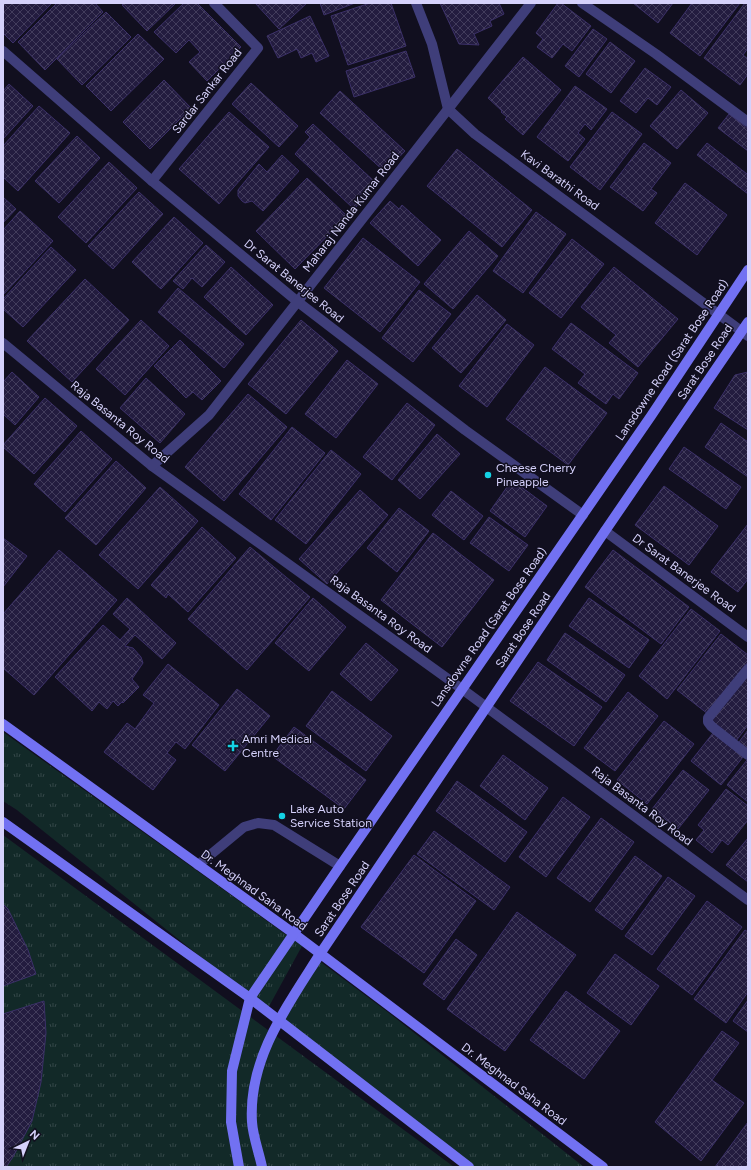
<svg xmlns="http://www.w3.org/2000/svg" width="751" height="1170" viewBox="0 0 751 1170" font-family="Figtree,sans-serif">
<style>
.park{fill:url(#park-tufts)}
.building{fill:url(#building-cross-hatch);stroke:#3b3068}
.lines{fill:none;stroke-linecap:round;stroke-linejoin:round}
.lane{stroke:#3f3e7a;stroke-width:10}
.street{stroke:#3f3e7a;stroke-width:10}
.secondary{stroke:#7271f2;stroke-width:10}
.poi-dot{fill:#14d2e4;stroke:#110f1f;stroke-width:1.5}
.labels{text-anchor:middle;stroke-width:3;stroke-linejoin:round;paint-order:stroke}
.street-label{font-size:12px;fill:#d5d1fb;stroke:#110f1f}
.poi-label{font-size:12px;fill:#d5d1fb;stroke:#110f1f;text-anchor:start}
</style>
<defs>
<pattern id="park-tufts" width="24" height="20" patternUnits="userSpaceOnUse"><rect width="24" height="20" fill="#122928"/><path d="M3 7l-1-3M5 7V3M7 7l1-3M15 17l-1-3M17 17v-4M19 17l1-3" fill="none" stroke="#344748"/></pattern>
<pattern id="building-cross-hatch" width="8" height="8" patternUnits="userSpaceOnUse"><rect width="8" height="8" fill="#231c3f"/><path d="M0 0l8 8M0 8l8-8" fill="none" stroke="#423c5c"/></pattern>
</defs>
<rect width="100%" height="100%" fill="#110f1f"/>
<!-- park -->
<g class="park">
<polygon points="3,732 302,946 267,1010 17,810 3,801"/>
<polygon points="3,835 423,1144 454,1167 3,1167"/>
<polygon points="314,957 389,1013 584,1167 471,1167 278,1016"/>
</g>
<!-- building -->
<g class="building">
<polygon points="3,3 52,3 13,43 3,33"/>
<polygon points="57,3 95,3 103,12 45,70 18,42"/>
<polygon points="124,3 176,3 147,31 122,5"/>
<polygon points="184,3 197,3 241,47 207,81 189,62 200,52 189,40 176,53 154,32"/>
<polygon points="255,3 307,3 279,29"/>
<polygon points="320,3 355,3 324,15"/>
<polygon points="370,3 391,3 406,46 348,65 331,16"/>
<polygon points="440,3 499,3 504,14 490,21 492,26 474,34 479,45 459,44"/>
<polygon points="558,3 561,3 591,26 572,51 563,44 552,58 537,47 543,39 536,33"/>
<polygon points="633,3 673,3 658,23"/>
<polygon points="692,3 740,3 700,56 670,33"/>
<polygon points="745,3 748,3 748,48 743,55 748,59 748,74 740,85 704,58"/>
<polygon points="106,12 131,37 82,85 57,59"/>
<polygon points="310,16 329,56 316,62 312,53 301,58 297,49 278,58 267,36"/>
<polygon points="593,29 607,39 579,77 565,66"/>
<polygon points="138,34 164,59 111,111 86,86"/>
<polygon points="610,42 635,61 611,93 586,74"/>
<polygon points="406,51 415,77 354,97 346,71"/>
<polygon points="523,57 561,90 523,135 505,119 507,117 501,112 502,111 488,98"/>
<polygon points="645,68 671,87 657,105 648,98 636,113 620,101"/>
<polygon points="164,80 191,108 150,149 123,122"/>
<polygon points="251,83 298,126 279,147 232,104"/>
<polygon points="9,84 33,106 3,139 3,91"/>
<polygon points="575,86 607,109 591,130 585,124 578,133 585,139 568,161 537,137"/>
<polygon points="681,90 708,113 677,149 650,126"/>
<polygon points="340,91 405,151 385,172 320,113"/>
<polygon points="39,106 70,133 18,191 3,177 3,146"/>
<polygon points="229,112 269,147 219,204 179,169"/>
<polygon points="612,112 642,134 600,190 570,167"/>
<polygon points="729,114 748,129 748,151 718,128"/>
<polygon points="313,124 377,184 354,209 295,154 310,137 305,132"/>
<polygon points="77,136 100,158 59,203 35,181"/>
<polygon points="644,143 671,163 651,189 657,193 643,211 610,187"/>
<polygon points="707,143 747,174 748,172 748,194 697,155"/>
<polygon points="457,149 532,210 502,247 427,186"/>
<polygon points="282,155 299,171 263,211 252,201 245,203 242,201 238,196 238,190 259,164 267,172"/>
<polygon points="109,162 137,188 86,243 58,217"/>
<polygon points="307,178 347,216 295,269 256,231"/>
<polygon points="685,183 727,215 697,255 655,223"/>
<polygon points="139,192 163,214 113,269 88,246"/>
<polygon points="3,197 16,209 3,223"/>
<polygon points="390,201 399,209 402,205 441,240 418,266 370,223"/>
<polygon points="20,211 53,241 3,295 3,230"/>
<polygon points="536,212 566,234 523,293 493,271"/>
<polygon points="174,217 203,243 161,289 132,262"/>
<polygon points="469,231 498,256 453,309 424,284"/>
<polygon points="363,238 420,282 380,332 324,288"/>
<polygon points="572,239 604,264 561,318 529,293"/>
<polygon points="206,245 225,262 202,287 192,278 183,289 173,281"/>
<polygon points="51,247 76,270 23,327 3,309 3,299"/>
<polygon points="231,267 273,305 246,335 204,297"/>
<polygon points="614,267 678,319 638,367 609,343 616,335 581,307"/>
<polygon points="85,279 129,320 72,382 27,341"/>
<polygon points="178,288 244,344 224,368 158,312"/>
<polygon points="419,290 451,314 413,362 382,338"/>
<polygon points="477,295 506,320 461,373 432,348"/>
<polygon points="141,320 169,346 125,395 96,369"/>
<polygon points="301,320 338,351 286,414 248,384"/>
<polygon points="571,323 638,373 619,399 613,394 606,404 578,383 585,374 552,349"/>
<polygon points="507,324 534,345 487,407 459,386"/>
<polygon points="180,340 221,381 202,400 193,392 186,398 154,366"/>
<polygon points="347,360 378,384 336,438 305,414"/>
<polygon points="545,367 607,413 568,465 506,419"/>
<polygon points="12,372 39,397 15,425 3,414 3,382"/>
<polygon points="748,372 748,430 714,408 735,375"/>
<polygon points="146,378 185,414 160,443 120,408"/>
<polygon points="248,394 287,427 224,501 185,467"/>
<polygon points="45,398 77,426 34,474 3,447 3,445"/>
<polygon points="407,403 435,425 392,480 363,457"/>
<polygon points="721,423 748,442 748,477 705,447"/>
<polygon points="292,427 325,453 271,520 239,494"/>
<polygon points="81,431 112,459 65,512 34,484"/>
<polygon points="437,434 460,454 420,499 398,480"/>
<polygon points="684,447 741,487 726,509 669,469"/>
<polygon points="331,450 361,474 306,544 275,520"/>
<polygon points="116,461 146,488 96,545 65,518"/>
<polygon points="512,480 547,506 525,537 490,511"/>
<polygon points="664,486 718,526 689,565 635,525"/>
<polygon points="160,487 198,521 138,589 99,555"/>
<polygon points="360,490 388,515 327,584 299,559"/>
<polygon points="451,491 483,516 464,540 432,515"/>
<polygon points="399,508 429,531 397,572 367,548"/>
<polygon points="489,517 528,545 509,571 470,543"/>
<polygon points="748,524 748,579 738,592 711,572"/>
<polygon points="202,527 236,558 188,612 168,594 166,598 151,585"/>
<polygon points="433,533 494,580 442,647 381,600"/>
<polygon points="3,538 27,556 3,587"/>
<polygon points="250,547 310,597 247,670 188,619"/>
<polygon points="59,550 117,600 34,695 3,668 3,614"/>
<polygon points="613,550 689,607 661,644 585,587"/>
<polygon points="127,598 176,643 162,659 135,635 125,646 133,648 141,657 143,663 132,679 139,687 123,703 122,702 118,706 113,701 107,709 99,702 92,711 55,677 103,625 120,640 130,629 113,614"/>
<polygon points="313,598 346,627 309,671 275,643"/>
<polygon points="589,598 649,640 629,668 569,626"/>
<polygon points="691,609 720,631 667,699 639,676"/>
<polygon points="565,633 625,675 606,702 547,660"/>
<polygon points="721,634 748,655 748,662 708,714 677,690"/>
<polygon points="366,643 398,670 371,701 340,674"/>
<polygon points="538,662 602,707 574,746 510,701"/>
<polygon points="168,664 219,705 185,749 176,742 167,753 176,760 153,790 104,752 127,723 135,729 154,703 143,695"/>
<polygon points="748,672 748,725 736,741 710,721"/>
<polygon points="237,689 270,716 225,771 192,745"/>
<polygon points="332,691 392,736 366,771 306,726"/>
<polygon points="628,692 658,716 615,771 584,748"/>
<polygon points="664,721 694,744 647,804 617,780"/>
<polygon points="294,727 366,780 344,809 272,756"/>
<polygon points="748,730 748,749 739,742"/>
<polygon points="713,733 743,757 721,785 691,761"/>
<polygon points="503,755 548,788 525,820 480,786"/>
<polygon points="747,760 748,760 748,802 727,785"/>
<polygon points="683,770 709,790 678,829 652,809"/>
<polygon points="457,781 527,832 505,862 436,811"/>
<polygon points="726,789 748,806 748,820 728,845 722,840 712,853 696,840 704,830 698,825"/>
<polygon points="563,797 590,817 546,877 519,857"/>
<polygon points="601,818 634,842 590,902 557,878"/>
<polygon points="434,831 510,887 494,910 417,854"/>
<polygon points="748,838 748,882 726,865"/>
<polygon points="414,855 476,901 424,973 361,927"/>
<polygon points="635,856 662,876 622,930 595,910"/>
<polygon points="668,877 695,896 652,955 625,936"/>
<polygon points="707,901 742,927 692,995 657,969"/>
<polygon points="3,904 8,909 28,950 36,974 3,986"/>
<polygon points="517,912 576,955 505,1051 447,1009"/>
<polygon points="745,930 748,932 748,992 726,1023 694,999"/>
<polygon points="456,939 477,955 444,1000 423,984"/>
<polygon points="615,954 659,986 631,1025 587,993"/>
<polygon points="566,991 620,1031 584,1079 530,1040"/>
<polygon points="748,1000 748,1032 733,1021"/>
<polygon points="44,1001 46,1033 41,1082 32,1121 13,1157 6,1167 3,1167 3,1014"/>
<polygon points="722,1031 739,1043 712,1080 744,1103 701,1161 655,1122"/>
<polygon points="748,1122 748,1167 715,1167"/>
</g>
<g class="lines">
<!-- lane -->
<polyline class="lane" points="198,865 244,827 258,823 274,825 340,866"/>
<!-- street -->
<g class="street">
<polyline points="416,3 432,44 448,109 475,134 748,336"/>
<polyline points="582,3 656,54 748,122"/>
<polyline points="3,51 152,181 298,302 465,430 583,515"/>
<polyline points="152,181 258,48 214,3"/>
<polyline points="3,343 152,466 462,689 748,900"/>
<polyline points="152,466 209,415 531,3"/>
<polyline points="605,531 748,637"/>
<polyline points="748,669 708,718 708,722 711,726 748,755"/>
</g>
<!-- secondary -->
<g class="secondary">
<polyline points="3,724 293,933 603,1167"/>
<polyline points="3,822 250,998 469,1167"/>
<polyline points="239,1167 231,1122 232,1071 250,998 340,866 651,416 748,270"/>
<path d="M262,1167C259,1152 253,1137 252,1122C248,1058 288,1005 320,954L605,531L748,322"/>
</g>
</g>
<!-- markers -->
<g class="poi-dot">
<circle cx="488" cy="475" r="4"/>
<path d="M231 740h4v4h4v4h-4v4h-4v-4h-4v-4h4z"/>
<circle cx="282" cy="816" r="4"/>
</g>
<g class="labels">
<!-- street labels -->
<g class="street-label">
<text transform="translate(207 91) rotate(-52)" y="4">Sardar Sankar Road</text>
<text transform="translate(560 180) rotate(36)" y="4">Kavi Barathi Road</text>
<text transform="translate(351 212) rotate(-52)" y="4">Maharaj Nanda Kumar Road</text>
<text transform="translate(294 281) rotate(39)" y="4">Dr Sarat Banerjee Road</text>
<text transform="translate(672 360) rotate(-56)" y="4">Lansdowne Road (Sarat Bose Road)</text>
<text transform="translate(705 362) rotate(-56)" y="4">Sarat Bose Road</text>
<text transform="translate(120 422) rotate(39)" y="4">Raja Basanta Roy Road</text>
<text transform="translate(684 573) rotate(36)" y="4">Dr Sarat Banerjee Road</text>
<text transform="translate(381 614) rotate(36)" y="4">Raja Basanta Roy Road</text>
<text transform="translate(489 627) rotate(-55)" y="4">Lansdowne Road (Sarat Bose Road)</text>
<text transform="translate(523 630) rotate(-56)" y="4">Sarat Bose Road</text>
<text transform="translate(642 806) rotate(37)" y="4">Raja Basanta Roy Road</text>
<text transform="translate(254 890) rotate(36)" y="4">Dr. Meghnad Saha Road</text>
<text transform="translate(342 899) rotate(-56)" y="4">Sarat Bose Road</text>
<text transform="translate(514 1084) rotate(37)" y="4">Dr. Meghnad Saha Road</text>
</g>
<!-- poi labels -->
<g class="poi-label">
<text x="496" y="472">Cheese Cherry<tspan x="496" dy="14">Pineapple</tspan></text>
<text x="242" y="743">Amri Medical<tspan x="242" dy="14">Centre</tspan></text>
<text x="290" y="813">Lake Auto<tspan x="290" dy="14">Service Station</tspan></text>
</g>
</g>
<!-- border -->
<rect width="751" height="1170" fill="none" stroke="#d5d1fb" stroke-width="8"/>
<!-- north arrow -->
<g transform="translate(28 1142) rotate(43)" stroke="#110f1f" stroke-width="3" paint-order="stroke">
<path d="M0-3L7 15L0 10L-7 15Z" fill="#d5d1fb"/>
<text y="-6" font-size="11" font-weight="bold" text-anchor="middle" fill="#d5d1fb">N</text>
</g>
</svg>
